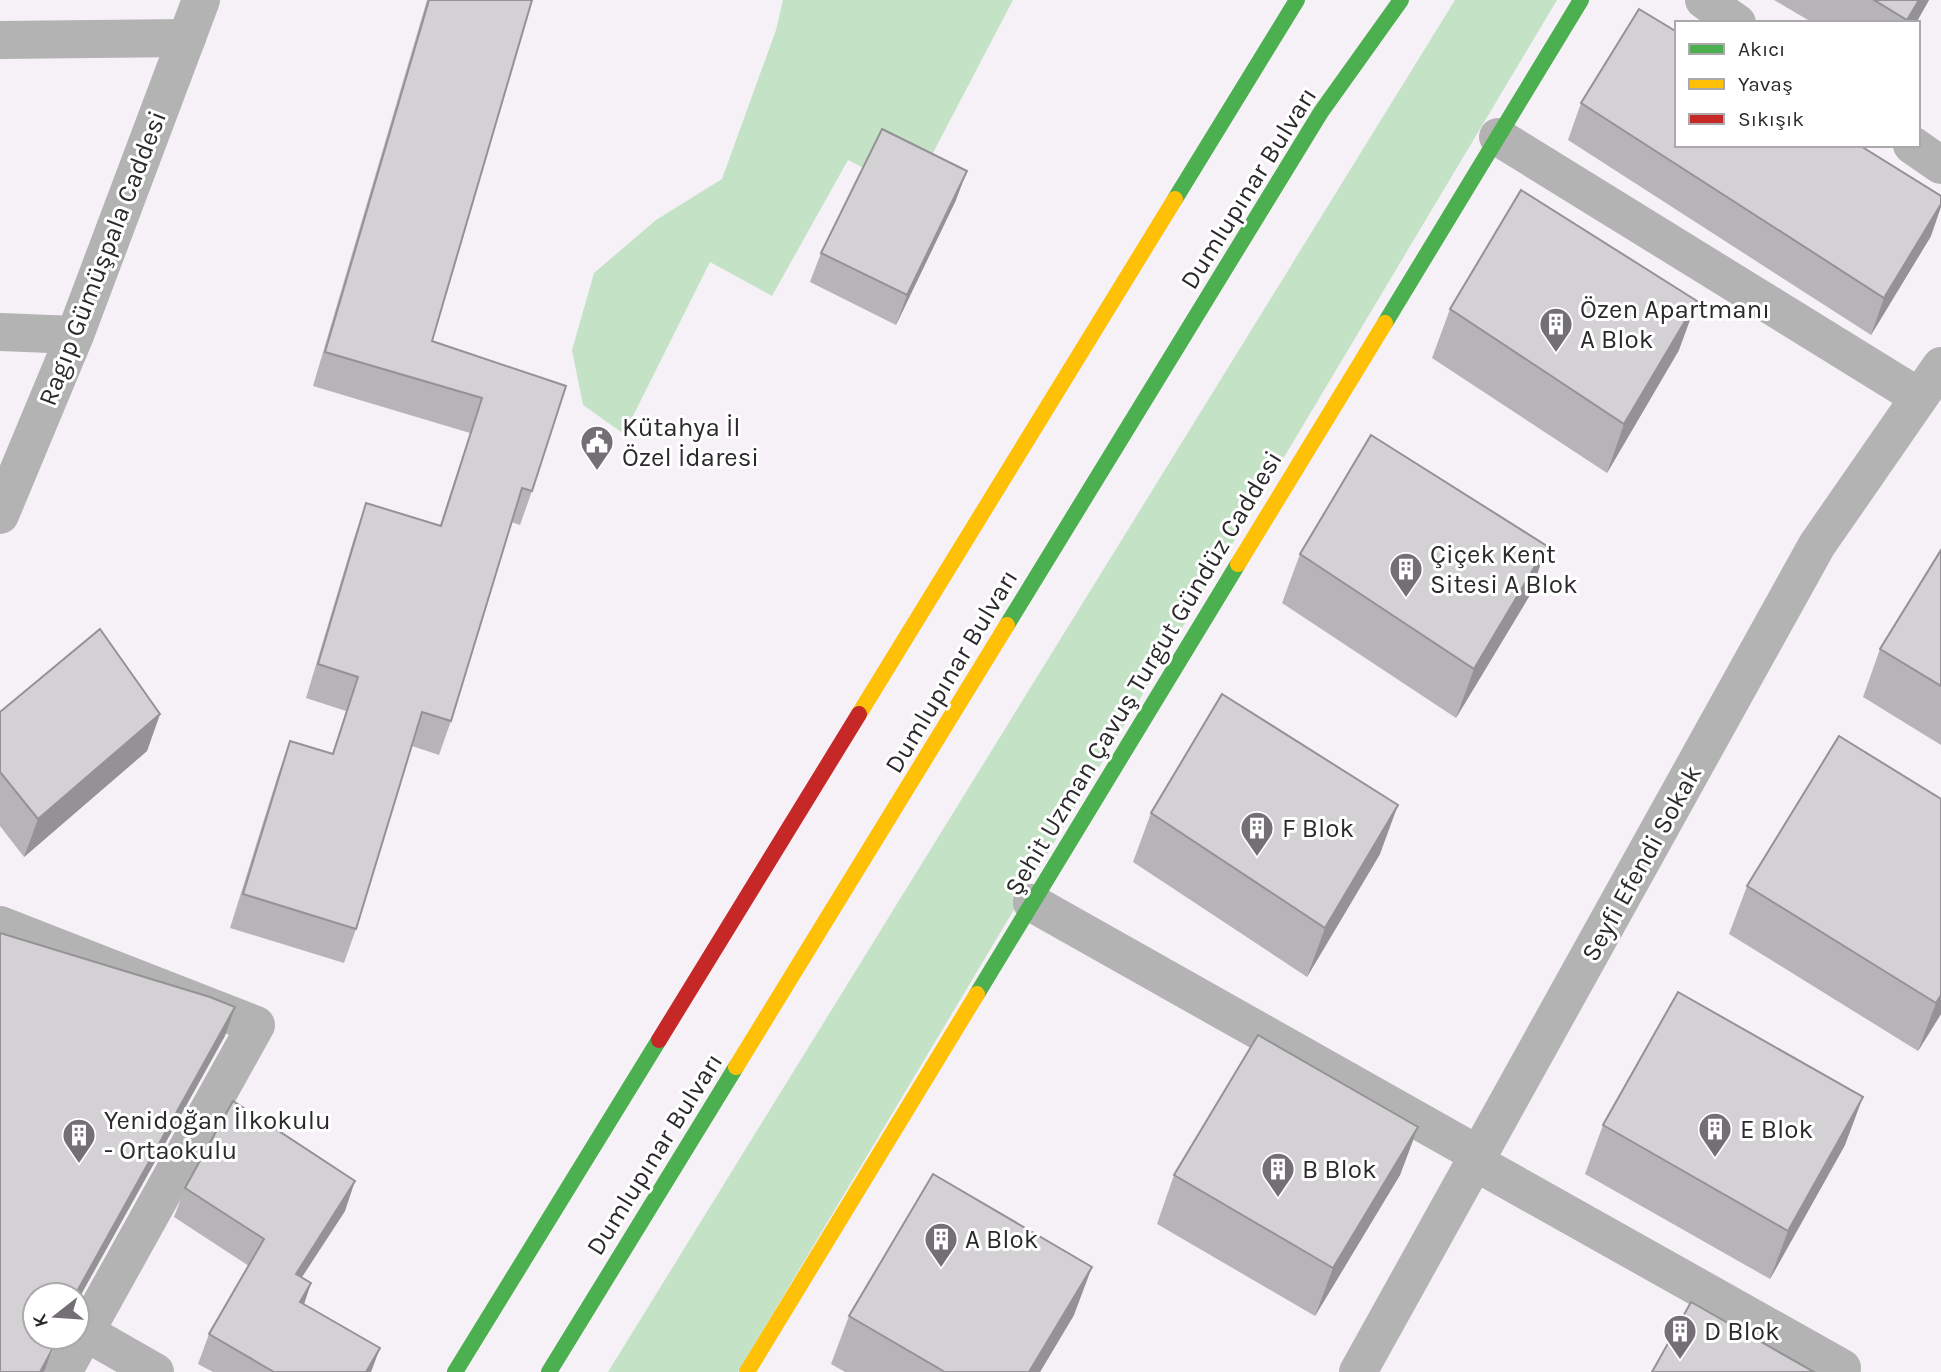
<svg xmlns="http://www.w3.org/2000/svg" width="1941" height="1372" viewBox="0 0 1941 1372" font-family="Karla,sans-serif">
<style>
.green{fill:#c4e2c6}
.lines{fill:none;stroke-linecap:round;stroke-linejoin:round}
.street{stroke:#b2b3b2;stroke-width:38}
.fast{stroke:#4caf50;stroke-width:16}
.slow{stroke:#ffc107;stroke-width:16}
.jam{stroke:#c62828;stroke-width:16}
.wall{fill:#b6b4b7}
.shaded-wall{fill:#949295}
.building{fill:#d4d1d5;stroke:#949295;stroke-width:2}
.labels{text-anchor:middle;stroke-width:6;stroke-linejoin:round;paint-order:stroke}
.street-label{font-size:26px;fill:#2c292d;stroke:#fff}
.poi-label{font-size:26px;fill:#2c292d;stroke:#fff;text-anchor:start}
</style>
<rect width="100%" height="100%" fill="#f6f1f7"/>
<!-- green -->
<g class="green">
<polygon points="783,0 1013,0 912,193 848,160 772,296 710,262 624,434 583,405 572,350 594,273 656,220 722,179 776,30"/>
<polygon points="1455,0 1557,0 738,1372 608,1372"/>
</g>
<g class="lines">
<!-- street -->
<g class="street">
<polyline points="1704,0 1737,23"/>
<polyline points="0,40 187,38"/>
<polyline points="1498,137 1919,397"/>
<polyline points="1912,145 1941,165"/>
<polyline points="0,332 75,335"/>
<polyline points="0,515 75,335 201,0"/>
<polyline points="1032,903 1479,1155"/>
<polyline points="0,925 256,1025 63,1372"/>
<polyline points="1475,1162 1842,1368"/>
<polyline points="85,1332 155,1372"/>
<polyline points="1358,1372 1817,545 1941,366"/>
</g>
<!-- fast -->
<g class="fast">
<polyline points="1175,199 1297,0"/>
<polyline points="1385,323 1581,0"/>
<polyline points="1007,625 1321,112 1401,0"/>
<polyline points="977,994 1238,564"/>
<polyline points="455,1372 659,1040"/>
<polyline points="549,1372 736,1067"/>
</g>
<!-- slow -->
<g class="slow">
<polyline points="1238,564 1385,323"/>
<polyline points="859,714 1175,199"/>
<polyline points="736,1067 1007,625"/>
<polyline points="747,1372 977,994"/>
</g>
<!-- jam -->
<polyline class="jam" points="659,1040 859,714"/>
</g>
<!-- wall -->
<g class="wall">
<polygon points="427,0 532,0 432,341 566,386 532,491 520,525 511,522 451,721 439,755 412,746 356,929 344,963 230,928 278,775 290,741 332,754 346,711 306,698 354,538 366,503 440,525 470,433 313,386"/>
<polygon points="1774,0 1929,0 1916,23 1813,23"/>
<polygon points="1581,103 1931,236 1871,335 1568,140"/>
<polygon points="956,200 896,325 810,282 821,253"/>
<polygon points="1450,309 1679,350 1607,473 1432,358"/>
<polygon points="1941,550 1941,745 1863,697 1880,649"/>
<polygon points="1300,554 1530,595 1456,718 1282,603"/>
<polygon points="0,712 160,714 147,751 24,857 0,826"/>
<polygon points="1839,736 1941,1014 1918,1051 1729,934 1747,886"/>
<polygon points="1151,813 1380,854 1307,977 1133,862"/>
<polygon points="1603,1125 1845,1145 1770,1279 1585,1174"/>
<polygon points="1418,1127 1400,1175 1315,1316 1157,1224 1174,1175"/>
<polygon points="185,1188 345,1211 302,1277 311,1283 304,1304 371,1372 213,1372 198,1364 209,1334 249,1266 174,1217"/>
<polygon points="1074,1315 1040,1372 845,1372 831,1364 849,1316"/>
</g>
<!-- shaded-wall -->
<g class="shaded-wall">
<polygon points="1919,0 1929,0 1916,23 1906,23"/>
<polygon points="967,171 956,200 896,325 907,295"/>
<polygon points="1941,204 1941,207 1931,236 1871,335 1884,298"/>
<polygon points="1697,301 1679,350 1607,473 1624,424"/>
<polygon points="1547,546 1530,595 1456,718 1474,669"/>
<polygon points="160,714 147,751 24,857 38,819"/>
<polygon points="1398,805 1380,854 1307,977 1325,928"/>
<polygon points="1941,995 1941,1014 1918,1051 1936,1003"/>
<polygon points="235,1007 225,1036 77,1302 77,1295 75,1295"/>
<polygon points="1863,1097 1845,1145 1770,1279 1788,1231"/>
<polygon points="1418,1127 1400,1175 1315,1316 1333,1268"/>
<polygon points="355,1181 345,1211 285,1303 296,1274"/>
<polygon points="1092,1267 1074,1315 1040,1372 1029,1372"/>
<polygon points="311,1283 301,1313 300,1302"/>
<polygon points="53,1348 44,1372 40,1372"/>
<polygon points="380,1348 371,1372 366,1372"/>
</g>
<!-- building -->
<g class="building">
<polygon points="429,0 532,0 432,341 566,386 532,491 522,488 451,721 422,712 356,929 243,894 290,741 333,754 358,677 318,664 366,503 441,526 482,398 325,352"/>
<polygon points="1874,0 1919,0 1907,20"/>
<polygon points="1639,9 1677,32 1677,145 1859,145 1941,196 1941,204 1884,298 1581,103"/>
<polygon points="882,129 967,171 907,295 821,253"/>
<polygon points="1521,190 1697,301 1624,424 1450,309"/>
<polygon points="1371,435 1547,546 1474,669 1300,554"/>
<polygon points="1941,550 1941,686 1880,649"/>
<polygon points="100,629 160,714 38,819 0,772 0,712"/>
<polygon points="1222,694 1398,805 1325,928 1151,813"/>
<polygon points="1839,736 1941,799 1941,995 1936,1003 1747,886"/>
<polygon points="0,933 210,997 235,1007 75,1295 35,1295 35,1337 54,1337 53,1348 40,1372 0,1372"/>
<polygon points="1678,992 1863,1097 1788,1231 1603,1125"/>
<polygon points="1258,1035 1418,1127 1333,1268 1174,1175"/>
<polygon points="233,1101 355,1181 296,1274 311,1283 300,1302 380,1348 366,1372 274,1372 209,1334 264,1239 185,1188"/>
<polygon points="933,1174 1092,1267 1029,1372 945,1372 849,1316"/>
<polygon points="1691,1302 1814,1372 1652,1372"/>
</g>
<!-- icons -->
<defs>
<symbol id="building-pin" viewBox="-11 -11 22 30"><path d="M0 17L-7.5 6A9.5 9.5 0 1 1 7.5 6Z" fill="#736f74" stroke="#fff"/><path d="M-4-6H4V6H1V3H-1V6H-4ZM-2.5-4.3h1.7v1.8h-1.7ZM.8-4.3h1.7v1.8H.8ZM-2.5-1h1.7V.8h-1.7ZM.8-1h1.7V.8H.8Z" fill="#fff"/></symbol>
<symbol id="civic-pin" viewBox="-11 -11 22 30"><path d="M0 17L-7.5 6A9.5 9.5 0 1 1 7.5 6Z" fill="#736f74" stroke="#fff"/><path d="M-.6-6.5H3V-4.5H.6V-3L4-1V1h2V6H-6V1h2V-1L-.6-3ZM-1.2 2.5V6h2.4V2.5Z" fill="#fff"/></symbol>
</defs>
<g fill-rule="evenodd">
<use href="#building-pin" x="1537" y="305" width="38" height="52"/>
<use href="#civic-pin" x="578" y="423" width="38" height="52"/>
<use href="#building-pin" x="1387" y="550" width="38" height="52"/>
<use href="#building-pin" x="1238" y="809" width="38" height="52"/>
<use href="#building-pin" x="1696" y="1110" width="38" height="52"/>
<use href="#building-pin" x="60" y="1116" width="38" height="52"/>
<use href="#building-pin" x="1259" y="1150" width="38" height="52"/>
<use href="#building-pin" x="922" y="1220" width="38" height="52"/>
<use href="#building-pin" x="1661" y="1312" width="38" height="52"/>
</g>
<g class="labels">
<!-- street labels -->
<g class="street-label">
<text transform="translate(1248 188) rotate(-58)" y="9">Dumlupınar Bulvarı</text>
<text transform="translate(102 258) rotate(-69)" y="9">Ragıp Gümüşpala Caddesi</text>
<text transform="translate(951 671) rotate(-59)" y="9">Dumlupınar Bulvarı</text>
<text transform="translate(1143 673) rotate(-59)" y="9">Şehit Uzman Çavuş Turgut Gündüz Caddesi</text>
<text transform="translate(1641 863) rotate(-61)" y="9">Seyfi Efendi Sokak</text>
<text transform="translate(654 1154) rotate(-58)" y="9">Dumlupınar Bulvarı</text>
</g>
<!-- poi labels -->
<g class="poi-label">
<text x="1580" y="318">Özen Apartmanı<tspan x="1580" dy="30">A Blok</tspan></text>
<text x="622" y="436">Kütahya İl<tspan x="622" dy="30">Özel İdaresi</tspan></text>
<text x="1430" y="563">Çiçek Kent<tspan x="1430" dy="30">Sitesi A Blok</tspan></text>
<text x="1282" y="837">F Blok</text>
<text x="104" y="1129">Yenidoğan İlkokulu<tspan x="104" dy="30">- Ortaokulu</tspan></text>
<text x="1740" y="1138">E Blok</text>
<text x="1302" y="1178">B Blok</text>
<text x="965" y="1248">A Blok</text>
<text x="1704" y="1340">D Blok</text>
</g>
</g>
<!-- legend -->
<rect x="1675" y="21" width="245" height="126" fill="#ffffff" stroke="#aba9ab" stroke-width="2"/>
<rect x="1689" y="44" width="35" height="10" fill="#4caf50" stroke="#aba9ab" stroke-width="2"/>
<text x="1738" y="56" font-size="21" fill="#2c292d">Akıcı</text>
<rect x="1689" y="79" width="35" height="10" fill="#ffc107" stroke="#aba9ab" stroke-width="2"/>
<text x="1738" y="91" font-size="21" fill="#2c292d">Yavaş</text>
<rect x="1689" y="114" width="35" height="10" fill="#c62828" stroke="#aba9ab" stroke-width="2"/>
<text x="1738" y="126" font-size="21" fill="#2c292d">Sıkışık</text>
<!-- north arrow -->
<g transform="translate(56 1316) rotate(253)"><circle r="33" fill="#ffffff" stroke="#aba9ab" stroke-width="2"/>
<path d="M0-5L12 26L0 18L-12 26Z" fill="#736f74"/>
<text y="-10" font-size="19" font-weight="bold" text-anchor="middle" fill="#2c292d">K</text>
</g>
</svg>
